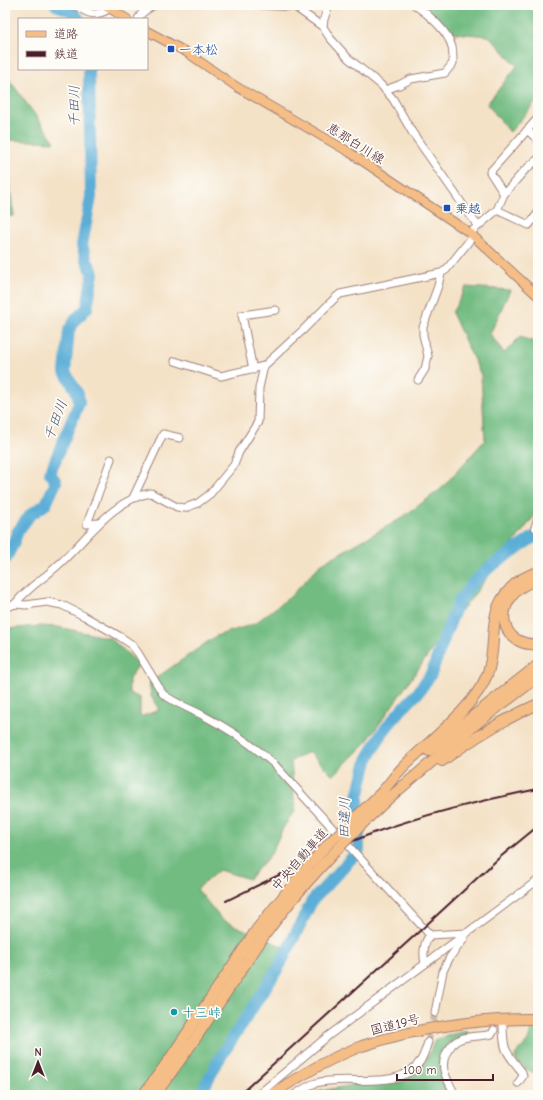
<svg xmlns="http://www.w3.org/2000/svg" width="543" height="1100" viewBox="0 0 543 1100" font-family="'Comic Neue','Klee One',sans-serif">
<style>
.forest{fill:#72bc82;stroke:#5e6e56}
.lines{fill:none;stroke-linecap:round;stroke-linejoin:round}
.river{stroke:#5caed7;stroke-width:12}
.minor-tunnel{stroke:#d2bba8;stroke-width:7;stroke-dasharray:7 3.5;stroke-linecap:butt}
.minor-casing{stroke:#9f8079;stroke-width:9}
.major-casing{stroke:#9f8079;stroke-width:10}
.highway-casing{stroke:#9f8079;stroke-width:12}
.minor{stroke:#fff;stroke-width:7}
.major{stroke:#f6be87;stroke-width:8}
.highway{stroke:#f6be87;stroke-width:10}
.rail{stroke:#4a1f2b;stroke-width:2}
.highway-bridge-casing{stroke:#9f8079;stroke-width:12;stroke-linecap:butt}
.highway-bridge{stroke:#f6be87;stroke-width:10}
.transit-dot{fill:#1a4fb4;stroke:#fdfcf7;stroke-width:1.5}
.culture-dot{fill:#0f9aa8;stroke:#fdfcf7;stroke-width:1.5}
.labels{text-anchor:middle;stroke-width:3.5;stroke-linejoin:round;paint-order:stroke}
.transit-label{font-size:13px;fill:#164399;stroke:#fdfcf7;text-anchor:start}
.street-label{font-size:13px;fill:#4a1f2b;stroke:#fdfcf7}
.culture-label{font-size:13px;fill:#0d838f;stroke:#fdfcf7;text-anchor:start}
.water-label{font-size:14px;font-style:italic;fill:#515870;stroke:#fdfcf7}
</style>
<rect width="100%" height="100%" fill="#fdfcf7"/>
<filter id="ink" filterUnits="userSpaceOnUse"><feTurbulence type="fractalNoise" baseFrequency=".025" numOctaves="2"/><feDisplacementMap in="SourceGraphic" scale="8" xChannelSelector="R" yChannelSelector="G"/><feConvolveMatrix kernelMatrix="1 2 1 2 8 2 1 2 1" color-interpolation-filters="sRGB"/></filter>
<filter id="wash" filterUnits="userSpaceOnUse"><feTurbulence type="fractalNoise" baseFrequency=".012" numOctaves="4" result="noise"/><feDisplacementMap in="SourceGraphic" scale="16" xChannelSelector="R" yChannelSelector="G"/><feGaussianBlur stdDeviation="0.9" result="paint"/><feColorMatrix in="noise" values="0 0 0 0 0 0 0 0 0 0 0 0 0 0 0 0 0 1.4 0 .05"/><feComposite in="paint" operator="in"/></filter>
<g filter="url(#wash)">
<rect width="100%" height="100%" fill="#f4e2c7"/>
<!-- forest -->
<g class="forest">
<polygon points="421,5 538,5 538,99 510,132 487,104 517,66 489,36 455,33"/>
<polygon points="5,74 55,142 5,140"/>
<polygon points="5,153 14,216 5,217"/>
<polygon points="466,287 510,290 490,334 504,353 520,337 538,343 538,511 431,651 365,744 333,776 309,752 291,761 295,810 283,828 271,854 249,879 219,870 197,889 222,920 286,948 268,979 214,1060 195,1095 5,1095 5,629 39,626 58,627 110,638 139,664 129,679 129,693 140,698 140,717 159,710 151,696 149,683 216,636 254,624 290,597 321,564 400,519 441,489 485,440 481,375 452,313"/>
<polygon points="531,1030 538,1030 538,1074 528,1070 516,1061 515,1055 528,1041"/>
<polygon points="468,1031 468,1035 446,1044 447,1051 440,1058 441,1068 454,1095 310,1095 316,1092 357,1084 402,1082 416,1073 427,1058 435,1040 453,1034"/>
</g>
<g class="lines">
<!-- river -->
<g class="river">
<polyline points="56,5 70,10 79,19"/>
<polyline points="5,560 13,544 18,531 30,515 46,504 56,482 50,473 79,403 78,394 65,372 69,330 76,319 87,308 93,273 86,259 82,245 91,197 89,69"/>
<polyline points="200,1095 218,1061 280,965 312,901 359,850 358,797 367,760 382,733 400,711 417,694 431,674 451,620 459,601 471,585 490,567 538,534"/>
</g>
</g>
</g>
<g filter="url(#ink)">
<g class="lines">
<!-- minor-tunnel -->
<polyline class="minor-tunnel" points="428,1042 435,1013"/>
<defs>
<g id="minor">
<path d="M75,5C88,14 96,18 110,8"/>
<polyline points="262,5 295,7 323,27 330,38 348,58 381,85 393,99 412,132 477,225"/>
<polyline points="138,19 142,13 154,5"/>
<polyline points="323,27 324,19 329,5"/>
<path d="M385,90L399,85L411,79L445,73L453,63C453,58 453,52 452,47C448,31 428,14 415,5"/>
<polyline points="527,130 538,140"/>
<polyline points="504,194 490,172 538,118"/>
<polyline points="497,210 529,225 538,213"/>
<polyline points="470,233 497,210 504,194 525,170 538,159"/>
<polyline points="175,361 221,376 264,366"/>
<polyline points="253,370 242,315 276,310"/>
<polyline points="418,380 425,369 428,356 423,335 423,327 438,286 441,273"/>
<polyline points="133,498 163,434 180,438"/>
<polyline points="538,518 535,527 538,531"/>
<polyline points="99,523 87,524 111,459"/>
<path d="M15,604C26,589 43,579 56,567C84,543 113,498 151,493L177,507L185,508L198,503L210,494L234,465L239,452L258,422L259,388L264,366L303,330L334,299L340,294L350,292L441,273L446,270L473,236"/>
<path d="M5,608L15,604L26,605L47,602L62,605L84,616L119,636L131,644L138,653L163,694C176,704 192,709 206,717C231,730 253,745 274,764L430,935"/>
<path d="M425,964C423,954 423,943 430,935L467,933"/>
<polyline points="435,1013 443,971 450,957 464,939"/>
<path d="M503,1023C503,1050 505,1051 522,1072L523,1076L518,1083"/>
<polyline points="258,1095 328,1036 538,880"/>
<path d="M294,1095C301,1091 308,1085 316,1083C348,1074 400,1093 421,1060C424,1055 426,1048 428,1042"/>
<path d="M455,1095C448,1079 438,1069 447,1052C451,1046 454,1041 461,1039C471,1035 482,1037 492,1034L494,1030"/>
</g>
<g id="major">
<polyline points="104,5 127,19"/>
<polyline points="147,31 186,52 237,87 349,152 470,233 538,296"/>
</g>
<g id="highway">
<path d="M538,579C528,583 518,587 512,596C494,619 509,647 538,644"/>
<polyline points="429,751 538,665"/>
<path d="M442,761C472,739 504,719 538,704"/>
<path d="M382,792C389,784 396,774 404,766C429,741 474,708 487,675C499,644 485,614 510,589C518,580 527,575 538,572"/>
<polyline points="388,799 481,720 538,677"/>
<polyline points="143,1095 169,1060 257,929"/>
<polyline points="155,1095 193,1042 264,936"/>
<path d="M271,1095C299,1076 330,1058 362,1046C415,1028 482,1018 538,1019"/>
</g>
</defs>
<!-- minor casing -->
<use href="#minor" class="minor-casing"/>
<!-- major casing -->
<use href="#major" class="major-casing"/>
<!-- highway casing -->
<use href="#highway" class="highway-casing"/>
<!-- minor -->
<use href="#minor" class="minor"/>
<!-- major -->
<use href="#major" class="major"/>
<!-- highway -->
<use href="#highway" class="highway"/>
<!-- rail -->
<g class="rail">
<path d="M226,901C271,879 316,856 363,837C419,815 479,801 538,789"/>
<polyline points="239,1095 423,928 499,858 538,826"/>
</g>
<defs>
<g id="highway-bridge">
<polyline points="257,929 304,871 328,844 382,792"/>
<path d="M264,936C300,886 343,842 388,799"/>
</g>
</defs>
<!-- highway-bridge casing -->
<use href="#highway-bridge" class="highway-bridge-casing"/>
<!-- highway-bridge -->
<use href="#highway-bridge" class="highway-bridge"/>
</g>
</g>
<!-- markers -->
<g class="transit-dot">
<rect x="167" y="45" width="8" height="8" rx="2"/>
<rect x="443" y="204" width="8" height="8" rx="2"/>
</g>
<circle class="culture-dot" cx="174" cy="1012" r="4"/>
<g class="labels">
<!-- transit labels -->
<g class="transit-label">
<text x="179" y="54">一本松</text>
<text x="455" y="213">乗越</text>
</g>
<!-- street labels -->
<g class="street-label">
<text transform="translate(356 143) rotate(32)" y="5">恵那白川線</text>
<text transform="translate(299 859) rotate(-49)" y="5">中央自動車道</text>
<text transform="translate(395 1024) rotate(-14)" y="5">国道19号</text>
</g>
<!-- culture labels -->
<g class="culture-label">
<text x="182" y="1017">十三峠</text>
</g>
<!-- water labels -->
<g class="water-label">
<text transform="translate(74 106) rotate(-91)" y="5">千田川</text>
<text transform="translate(55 420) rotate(-69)" y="5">千田川</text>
<text transform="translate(344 818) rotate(-89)" y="5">田違川</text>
</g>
</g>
<!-- margin -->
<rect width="543" height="1100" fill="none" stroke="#fdfcf7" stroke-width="20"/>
<!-- legend -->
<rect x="18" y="18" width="130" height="52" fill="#fdfcf7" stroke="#b5a4a5"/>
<rect x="26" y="31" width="20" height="6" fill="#f6be87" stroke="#b5a4a5"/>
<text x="54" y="38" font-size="12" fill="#4a1f2b">道路</text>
<rect x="26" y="51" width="20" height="6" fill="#4a1f2b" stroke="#b5a4a5"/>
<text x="54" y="58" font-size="12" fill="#4a1f2b">鉄道</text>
<!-- north arrow -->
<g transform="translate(38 1062)" stroke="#fdfcf7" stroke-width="3" paint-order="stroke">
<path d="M0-3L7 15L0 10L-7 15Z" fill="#4a1f2b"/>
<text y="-6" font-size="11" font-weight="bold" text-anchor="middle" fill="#4a1f2b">N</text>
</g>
<!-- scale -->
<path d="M397 1074v6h96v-6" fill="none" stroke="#4a1f2b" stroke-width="2"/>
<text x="403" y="1074" font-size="12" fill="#4a1f2b" stroke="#fdfcf7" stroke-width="3" paint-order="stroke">100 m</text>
</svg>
